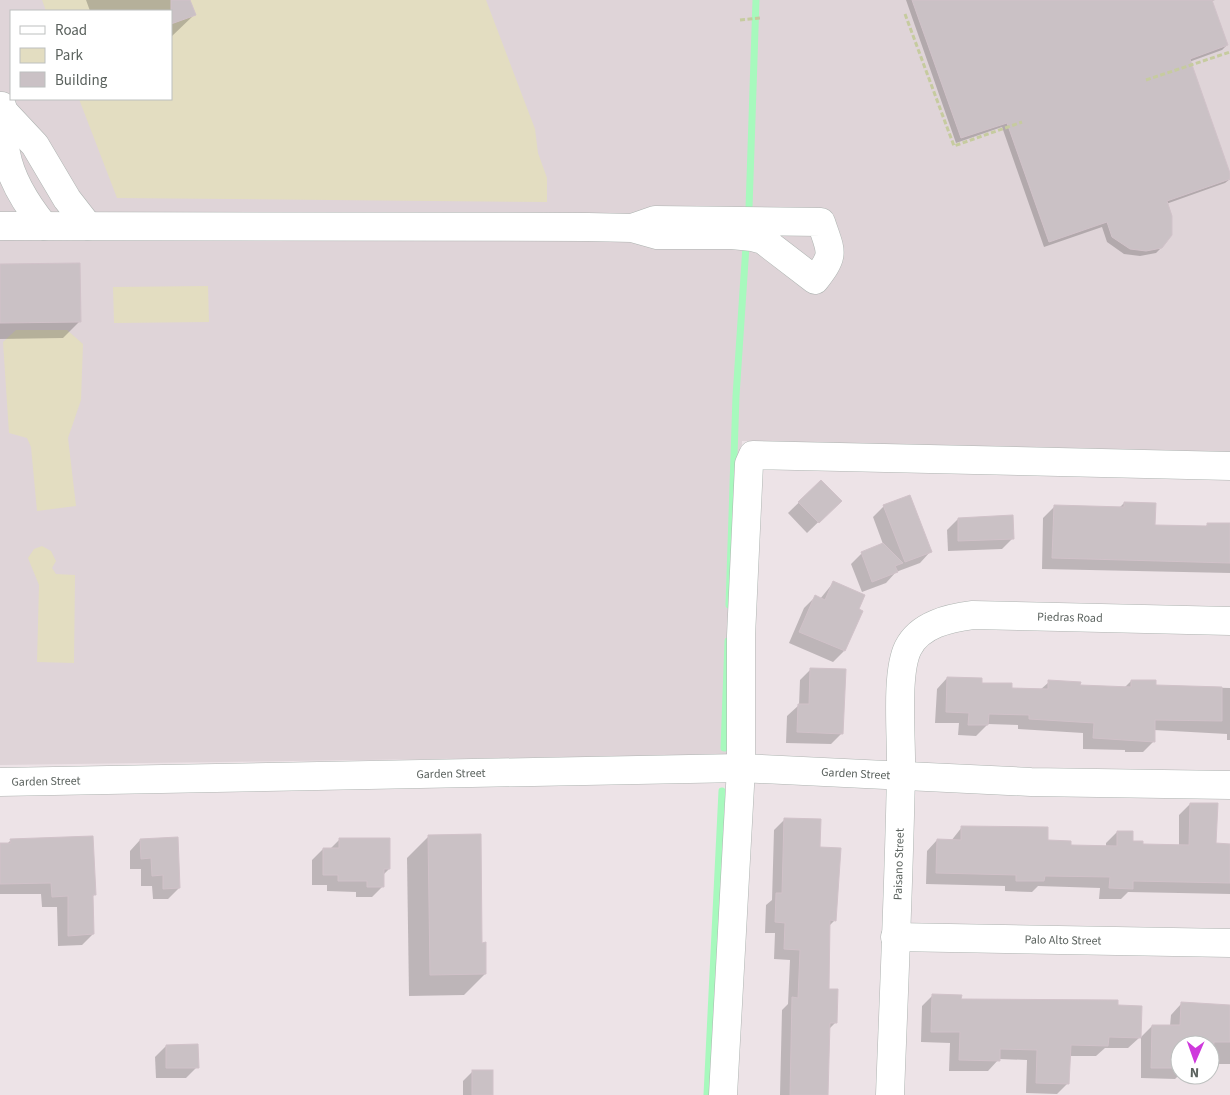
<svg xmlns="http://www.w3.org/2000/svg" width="1230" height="1095" viewBox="0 0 1230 1095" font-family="'Source Sans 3',sans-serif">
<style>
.education{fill:#dfd4d8;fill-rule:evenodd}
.green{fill:#e3ddc1}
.shadow{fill:#0003}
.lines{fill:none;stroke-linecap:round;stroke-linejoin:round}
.stream{stroke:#a7f9bd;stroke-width:7}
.building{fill:#cac1c5;stroke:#d1c2c9}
.minor-casing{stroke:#aeb4b1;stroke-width:29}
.path{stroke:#c6cb9f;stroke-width:3;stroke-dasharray:5 2.5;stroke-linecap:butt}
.minor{stroke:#fff;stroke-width:28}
.labels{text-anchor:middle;stroke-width:4;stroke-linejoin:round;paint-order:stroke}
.street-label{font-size:12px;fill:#5b625e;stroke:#fff}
</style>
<rect width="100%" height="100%" fill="#ede3e7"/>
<!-- education -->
<path class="education" d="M0,0H1230V454L742,441L731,755L0,765ZM11,11H171V99H11Z"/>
<!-- green -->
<g class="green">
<polygon points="42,0 486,0 535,129 538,153 547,178 547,202 117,198 79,99 171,99 171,11 46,11"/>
<polygon points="208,286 209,322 114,323 113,287"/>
<polygon points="16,330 67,330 83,344 81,400 68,438 76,506 37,511 31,447 27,438 9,433 3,342"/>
<polygon points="42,546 51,551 56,561 52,568 56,574 75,575 74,663 37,662 39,585 28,558 34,549"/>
</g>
<!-- shadow -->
<g class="shadow">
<polygon points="86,0 189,0 194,15 171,37 171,11 90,11"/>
<polygon points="906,0 1215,0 1211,1 1227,45 1222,50 1189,62 1230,179 1225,183 1166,204 1162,247 1156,253 1140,256 1124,254 1107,242 1102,227 1044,247 1002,127 956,143"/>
<polygon points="0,265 79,322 63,338 0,339"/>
<polygon points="821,481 840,501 807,533 788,513"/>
<polygon points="1124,503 1154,526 1204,528 1208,524 1230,524 1230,573 1042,569 1043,518 1054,507 1119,508"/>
<polygon points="884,506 930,552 920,563 896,572 886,583 862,592 851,564 862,553 883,544 873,517"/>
<polygon points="958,519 1013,538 1002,549 948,551 947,530"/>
<polygon points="833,583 861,611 844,651 833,662 789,643 804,608 815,597 820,599"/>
<polygon points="811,669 842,733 831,744 786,743 787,716 799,705 800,680"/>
<polygon points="947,678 1010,690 1040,690 1049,682 1079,686 1124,688 1131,681 1155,686 1230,688 1230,740 1227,740 1227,734 1154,730 1153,742 1143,752 1125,752 1125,750 1083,749 1083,733 1018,729 1018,725 988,724 976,736 958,735 959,723 935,723 937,689"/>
<polygon points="1190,804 1215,845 1230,845 1230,894 1128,892 1121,899 1099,899 1100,888 1038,886 1032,892 1005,891 1005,886 926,884 927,851 937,840 951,841 962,827 1070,847 1106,848 1106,843 1117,832 1132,842 1142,845 1179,846 1179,815"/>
<polygon points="785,819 818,848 835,920 829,926 828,990 836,1022 829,1029 826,1095 780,1095 782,1010 788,1004 790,960 774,959 775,933 765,933 766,905 772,900 774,830"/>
<polygon points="429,836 481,944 485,974 464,995 409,996 407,858"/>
<polygon points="340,839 389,869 383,875 383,886 372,897 356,897 356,892 327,891 327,885 312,885 312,860 323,849 330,849"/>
<polygon points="11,840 94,895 92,897 93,934 82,945 58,946 57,907 42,907 41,894 0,894 0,844 7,844"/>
<polygon points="140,840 179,888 168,899 153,899 152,886 141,886 141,869 130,869 130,851"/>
<polygon points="933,995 960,1001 1116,1006 1139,1038 1128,1048 1105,1048 1096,1056 1069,1056 1068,1083 1057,1094 1026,1093 1027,1060 999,1059 988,1071 949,1071 950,1043 921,1042 922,1006"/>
<polygon points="1181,1004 1230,1006 1230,1064 1210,1064 1210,1045 1180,1045 1180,1074 1175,1079 1141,1078 1141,1037 1152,1026 1170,1026 1171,1015"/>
<polygon points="166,1046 197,1067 186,1078 156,1078 155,1057"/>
<polygon points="473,1071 492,1095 463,1095 463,1081"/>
</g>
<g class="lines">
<!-- stream -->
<g class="stream">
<polyline points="749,208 756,0"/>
<polyline points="729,605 736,396 746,246"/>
<polyline points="724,748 728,641"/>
<polyline points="707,1095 722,791"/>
</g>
</g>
<!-- building -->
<g class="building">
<polygon points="171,0 190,0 196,15 171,24"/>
<polygon points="912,0 1212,0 1228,45 1190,59 1230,173 1230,179 1167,201 1172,216 1172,235 1162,248 1146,251 1130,249 1112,237 1107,222 1049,242 1007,123 961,138"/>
<polygon points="80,263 81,322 0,323 0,264"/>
<polygon points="821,480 842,501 819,523 798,502"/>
<polygon points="910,495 932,552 905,562 883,505"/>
<polygon points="1124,502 1156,503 1155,525 1207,526 1207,523 1230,523 1230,563 1052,558 1054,505 1124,507"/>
<polygon points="1013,515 1014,539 958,541 958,518"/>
<polygon points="883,543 903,563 895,566 898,572 872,582 861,552"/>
<polygon points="833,581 865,595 859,609 863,611 845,651 799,632 815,595 825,600"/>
<polygon points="810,668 846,669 843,734 797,732 798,704 809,704"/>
<polygon points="947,677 982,678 982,683 1012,683 1012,688 1048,689 1048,680 1081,682 1080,685 1131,687 1131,680 1156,680 1156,685 1222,687 1222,721 1155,720 1155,742 1093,738 1094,723 1029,719 1029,715 989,714 988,725 968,725 969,713 946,712"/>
<polygon points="1190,803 1218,803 1216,843 1230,844 1230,883 1133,881 1133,889 1109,888 1110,877 1045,876 1044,881 1016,881 1016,875 936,873 937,839 961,840 961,826 1048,827 1048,840 1071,841 1071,845 1117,846 1117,831 1133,831 1133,841 1143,841 1143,844 1189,845"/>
<polygon points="784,818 821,819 820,847 841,848 836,921 830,920 829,989 838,989 837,1023 830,1023 828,1095 790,1095 792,997 798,998 800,950 784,949 785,923 775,922 776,893 782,893"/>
<polygon points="481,834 482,943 486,942 486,974 430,975 428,835"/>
<polygon points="93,836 96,895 93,895 94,934 68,936 68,896 52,897 51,883 0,884 0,843 11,843 10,839"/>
<polygon points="178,837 180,888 163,889 163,875 152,876 151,858 141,859 140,839"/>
<polygon points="339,838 390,838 390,869 384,869 384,887 367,887 367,881 338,881 338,875 323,875 323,848 339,848"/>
<polygon points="932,994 962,995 961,999 1118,1000 1118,1005 1142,1006 1141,1038 1109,1037 1108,1046 1071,1045 1069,1084 1036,1083 1037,1050 1000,1049 1000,1061 959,1060 960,1032 931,1032"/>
<polygon points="1181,1002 1230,1005 1230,1042 1214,1042 1213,1053 1210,1053 1210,1045 1180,1045 1180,1068 1151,1068 1152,1025 1180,1025"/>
<polygon points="198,1044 199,1068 166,1068 166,1045"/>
<rect x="472" y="1070" width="21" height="25"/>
</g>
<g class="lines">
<defs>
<g id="minor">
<path d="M2,106C8,121 3,137 6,153C11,180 27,205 44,226"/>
<polyline points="6,114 35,145 67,199 88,226"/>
<path d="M0,226L588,227L632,228L657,235H732L752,237L763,240L815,280C836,253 831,253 821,222L655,220L632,228"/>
<path id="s1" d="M0,782L741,768L1031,782L1230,785"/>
<path id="s2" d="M895,937L1230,943"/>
<polyline points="723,1095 741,768 741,636 749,464 753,455 1230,466"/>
<path id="s3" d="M890,1095C894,988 899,880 901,772C902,741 895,674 908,648C920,624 950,618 973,615L1230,621"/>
</g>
</defs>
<!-- minor casing -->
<use href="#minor" class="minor-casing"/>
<!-- path -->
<g class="path">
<polyline points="905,14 954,146 1022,122"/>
<polyline points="740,20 761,18"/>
<polyline points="1146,80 1230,52"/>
</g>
<!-- minor -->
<use href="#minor" class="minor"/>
</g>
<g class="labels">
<!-- street labels -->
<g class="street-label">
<text dy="4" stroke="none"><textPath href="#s3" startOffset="621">Piedras Road</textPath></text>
<text dy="4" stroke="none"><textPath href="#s1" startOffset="451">Garden Street</textPath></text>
<text dy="4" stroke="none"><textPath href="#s1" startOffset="856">Garden Street</textPath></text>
<text dy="4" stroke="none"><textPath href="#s1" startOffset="46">Garden Street</textPath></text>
<text dy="4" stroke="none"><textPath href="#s3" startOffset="231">Paisano Street</textPath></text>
<text dy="4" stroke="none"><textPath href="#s2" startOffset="168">Palo Alto Street</textPath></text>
</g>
</g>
<!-- legend -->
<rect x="10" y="10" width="162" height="90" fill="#ffffff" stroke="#bdc0bf"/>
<rect x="20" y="26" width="25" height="8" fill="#ffffff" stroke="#bdc0bf"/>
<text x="55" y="35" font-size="15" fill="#5b625e">Road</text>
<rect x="20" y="48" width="25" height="15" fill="#e3ddc1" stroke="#bdc0bf"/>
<text x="55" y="60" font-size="15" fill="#5b625e">Park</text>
<rect x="20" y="72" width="25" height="15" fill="#cac1c5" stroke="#bdc0bf"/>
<text x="55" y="85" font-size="15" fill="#5b625e">Building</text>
<!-- north arrow -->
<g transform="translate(1195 1060) rotate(182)"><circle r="24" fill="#ffffff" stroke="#bdc0bf"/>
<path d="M0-4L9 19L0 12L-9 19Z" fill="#cf39dc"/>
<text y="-8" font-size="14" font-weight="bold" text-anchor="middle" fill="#5b625e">N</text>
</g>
</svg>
